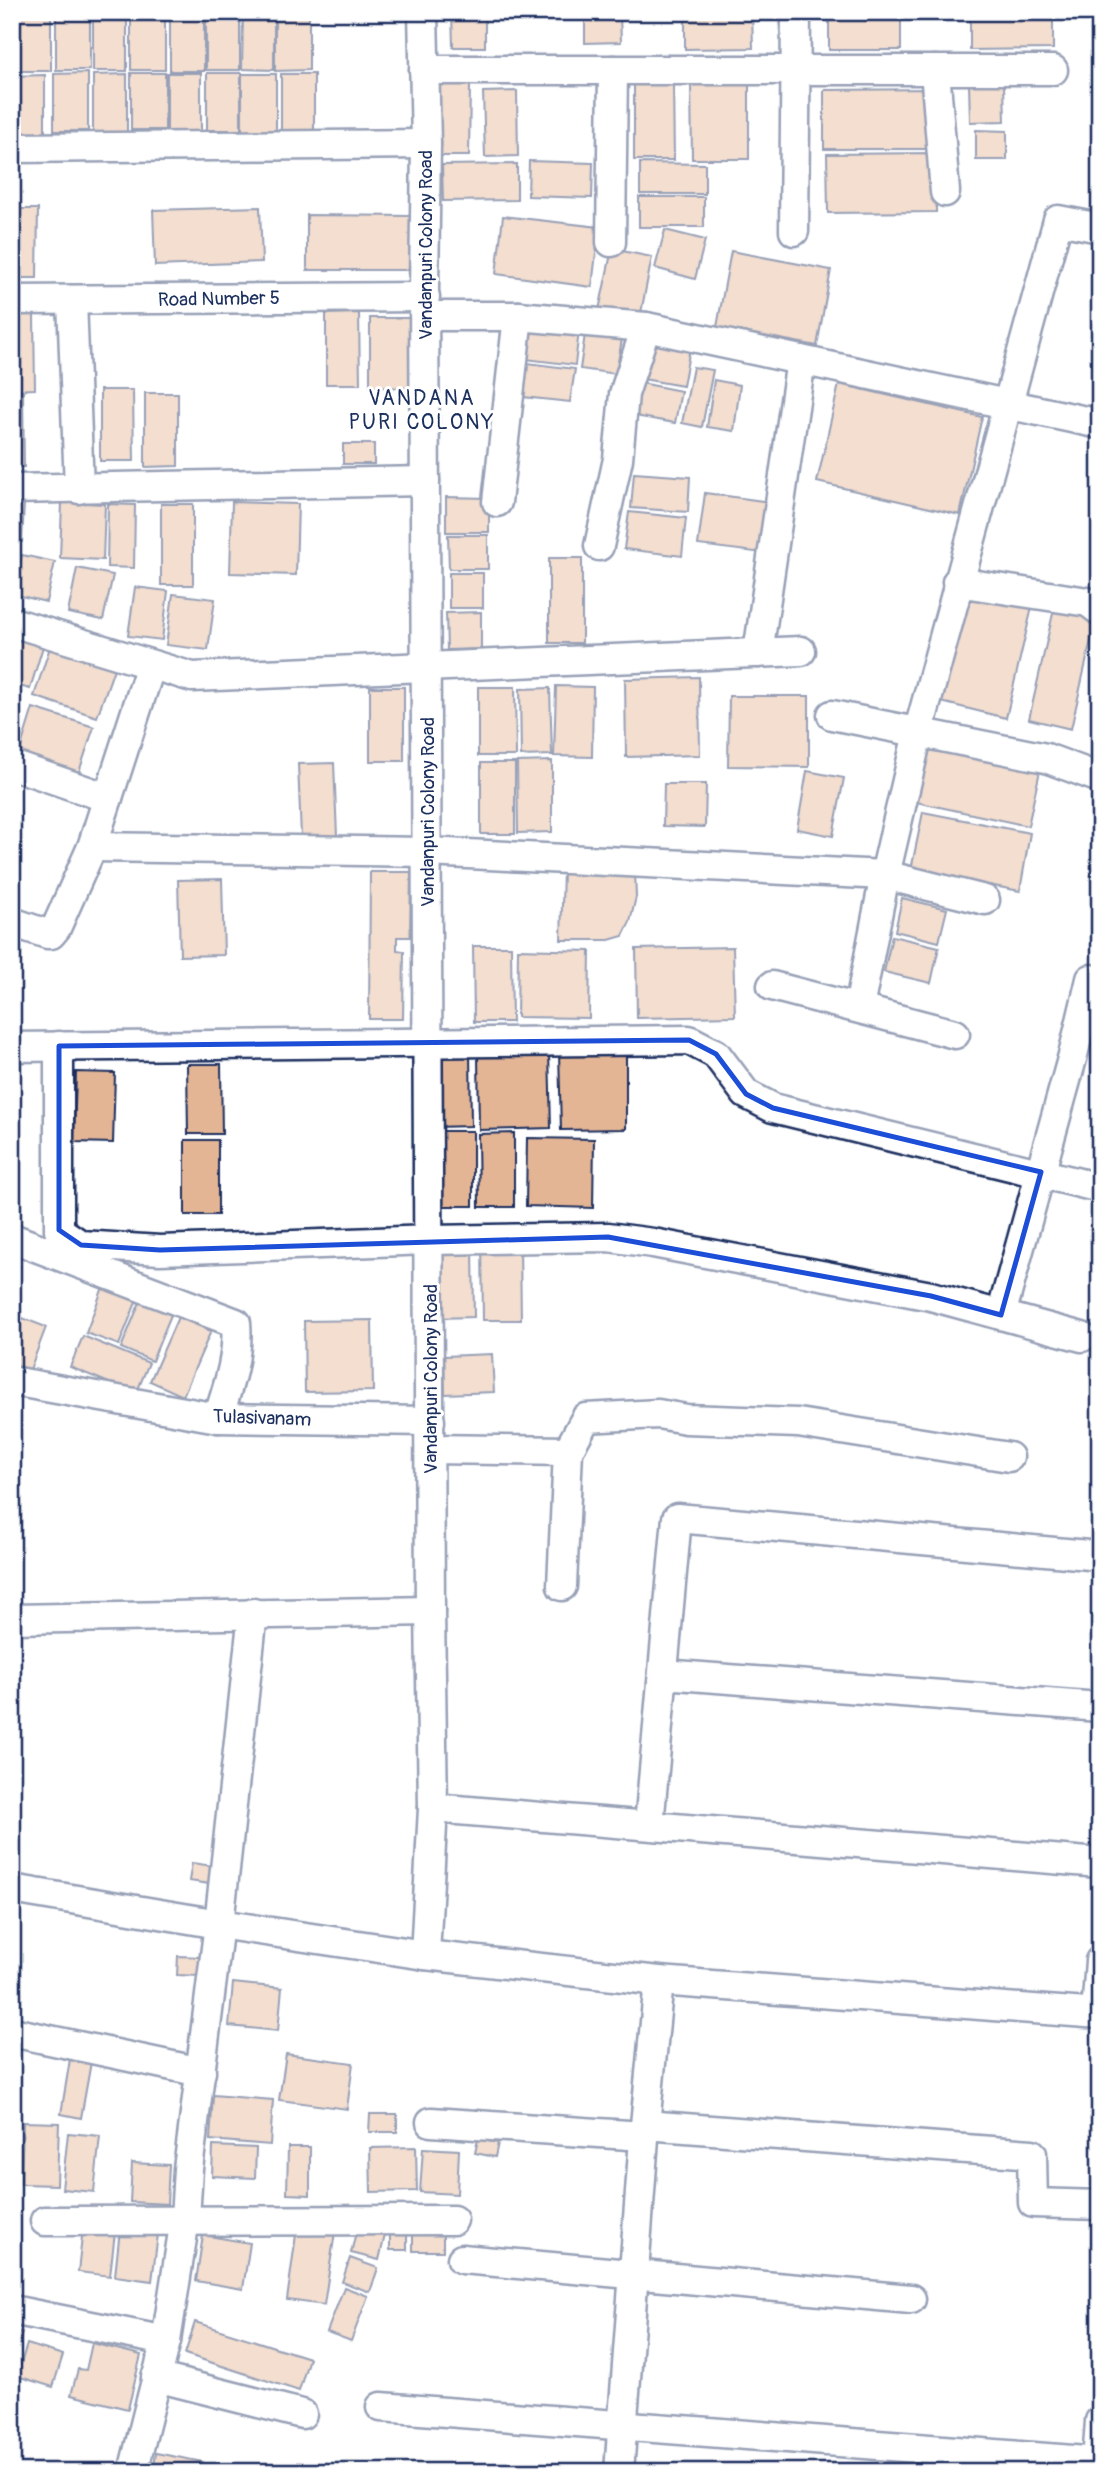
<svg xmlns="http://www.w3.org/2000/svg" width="1112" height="2484" viewBox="0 0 1112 2484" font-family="Pangolin,sans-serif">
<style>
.building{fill:#e4b595;stroke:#1b2f5e;stroke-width:2}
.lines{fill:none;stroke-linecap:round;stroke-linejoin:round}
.minor-casing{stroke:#1b2f5e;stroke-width:33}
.minor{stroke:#fff;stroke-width:28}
.marked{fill:none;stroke:#1d4ed8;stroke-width:5;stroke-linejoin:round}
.labels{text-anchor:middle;stroke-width:6;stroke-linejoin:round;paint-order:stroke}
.street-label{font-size:19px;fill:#1b2f5e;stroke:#fff}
.neighbourhood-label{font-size:21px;letter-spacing:2px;fill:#1b2f5e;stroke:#fff}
</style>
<rect width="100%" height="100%" fill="#fff"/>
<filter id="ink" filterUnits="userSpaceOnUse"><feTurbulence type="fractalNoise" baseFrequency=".0143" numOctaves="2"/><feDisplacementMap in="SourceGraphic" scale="14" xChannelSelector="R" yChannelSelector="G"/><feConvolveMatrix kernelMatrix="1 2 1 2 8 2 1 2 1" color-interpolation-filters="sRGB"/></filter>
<g filter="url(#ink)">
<!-- building -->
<g class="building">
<polygon points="452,12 485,12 485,47 453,47"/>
<polygon points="585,12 620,12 621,42 585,43"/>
<polygon points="685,12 752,12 753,48 685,49"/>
<rect x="829" y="12" width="72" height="38"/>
<polygon points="970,12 1053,12 1053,49 970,50"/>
<rect x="56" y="13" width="34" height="57"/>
<rect x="93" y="13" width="34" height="58"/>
<rect x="131" y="13" width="34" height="57"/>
<rect x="170" y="13" width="34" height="58"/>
<rect x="206" y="13" width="34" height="57"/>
<polygon points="243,13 274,13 274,70 242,69"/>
<polygon points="275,13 309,13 309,70 275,71"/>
<rect x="12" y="14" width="3" height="57"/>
<rect x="17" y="14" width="34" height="57"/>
<polygon points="88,73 88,131 54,131 54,74"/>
<rect x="131" y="73" width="34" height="57"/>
<rect x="167" y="73" width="34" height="58"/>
<rect x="207" y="73" width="34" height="57"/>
<polygon points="127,74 127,132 93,132 93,75"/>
<polygon points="242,74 276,74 276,131 242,132"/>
<rect x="281" y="74" width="33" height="57"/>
<polygon points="45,75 45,133 12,133 12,76"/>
<polygon points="634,79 673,79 674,160 634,160"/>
<polygon points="749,82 749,159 692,159 691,83"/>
<polygon points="1004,83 1005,121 970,122 969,84"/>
<polygon points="436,85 470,85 469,156 435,156"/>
<polygon points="936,89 936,149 824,149 824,90"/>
<polygon points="517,91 518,156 485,157 483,92"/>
<polygon points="976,130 1007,131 1007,160 976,160"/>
<polygon points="936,153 936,212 828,213 827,154"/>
<polygon points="529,161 593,163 592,198 528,196"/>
<polygon points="640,163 705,164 705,194 640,194"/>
<polygon points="517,164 517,200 443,201 442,165"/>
<rect x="639" y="197" width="65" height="30"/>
<polygon points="260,207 262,262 155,266 153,210"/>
<polygon points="12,209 38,209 37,278 12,278"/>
<polygon points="307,215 413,216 414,270 307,270"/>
<polygon points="503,216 599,227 592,287 496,274"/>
<polygon points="665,230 705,240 695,279 655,268"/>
<polygon points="612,249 652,257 640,318 599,310"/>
<polygon points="731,251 831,270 817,346 717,327"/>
<polygon points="359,313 360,384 326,384 326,314"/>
<polygon points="12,315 34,315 35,389 12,390"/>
<polygon points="370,318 409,318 409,388 370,387"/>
<polygon points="529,324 579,330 575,365 525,359"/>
<polygon points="585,334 622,339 616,374 580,369"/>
<polygon points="643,341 690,348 683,386 637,378"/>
<polygon points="527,363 575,369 570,402 523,397"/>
<polygon points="693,367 713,370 702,427 682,423"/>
<polygon points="714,380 740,385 734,431 707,427"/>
<polygon points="636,382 681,391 675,423 629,415"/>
<polygon points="839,384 982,417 960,515 817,482"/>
<polygon points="100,390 133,390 134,461 100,461"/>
<polygon points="12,392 23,392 24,467 12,467"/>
<polygon points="145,393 178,393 178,466 145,467"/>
<rect x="343" y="444" width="31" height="20"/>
<polygon points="634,473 690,477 688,512 631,508"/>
<polygon points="705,493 778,503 771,554 698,545"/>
<polygon points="446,497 489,498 489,532 446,532"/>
<polygon points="62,502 105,504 103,560 60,558"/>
<polygon points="232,502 298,504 296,575 230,573"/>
<polygon points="12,503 24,504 22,542 12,541"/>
<polygon points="108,504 135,505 134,568 107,567"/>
<rect x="161" y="504" width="32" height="81"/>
<polygon points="629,512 686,518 682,556 624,549"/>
<polygon points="448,535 488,535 488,569 449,569"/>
<polygon points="22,555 55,562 46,602 13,594"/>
<rect x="549" y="558" width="33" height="85"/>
<polygon points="77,568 113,575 103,620 68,613"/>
<rect x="449" y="573" width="34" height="35"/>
<polygon points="135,587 168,591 162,640 128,636"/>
<polygon points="965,587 1033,603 1006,718 937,701"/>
<polygon points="173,594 215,599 208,650 166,645"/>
<polygon points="1054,609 1096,618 1071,729 1029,719"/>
<polygon points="481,612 481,649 447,650 446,613"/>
<polygon points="12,630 45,640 30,689 12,684"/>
<polygon points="52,641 116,663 97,717 34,696"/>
<polygon points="699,677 700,755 626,757 625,679"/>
<polygon points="556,686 593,687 592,757 554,756"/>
<rect x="370" y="687" width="34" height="74"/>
<polygon points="478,687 515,687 516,756 478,756"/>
<polygon points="550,688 552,755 521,756 520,689"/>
<polygon points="729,696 809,696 809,767 728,766"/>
<polygon points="33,708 94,727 78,775 18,756"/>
<polygon points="929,742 1041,766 1028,826 916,802"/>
<polygon points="552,761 552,832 518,833 517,762"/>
<polygon points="334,763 337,836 301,837 298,764"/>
<rect x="481" y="763" width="34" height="71"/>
<polygon points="807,771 844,778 833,836 797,829"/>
<polygon points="664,784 706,784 705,827 663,826"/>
<polygon points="923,812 1030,833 1020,891 911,870"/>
<polygon points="563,870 635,871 636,897 630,922 623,936 609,940 561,940"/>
<polygon points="370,872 411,872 410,937 397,937 397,950 404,951 403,1019 369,1019"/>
<polygon points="222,879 224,955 180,956 178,880"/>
<polygon points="902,898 947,909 939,942 895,931"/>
<polygon points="892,936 939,947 931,983 884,972"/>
<polygon points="473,946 511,946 512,1022 474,1022"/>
<polygon points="733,947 735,1016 637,1018 636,949"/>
<polygon points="518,949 590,951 589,1018 517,1017"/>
<polygon points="626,1050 626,1129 561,1130 559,1051"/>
<polygon points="470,1052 471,1126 434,1127 433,1053"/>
<polygon points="549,1052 551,1128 479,1130 478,1054"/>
<polygon points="187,1064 221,1064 222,1134 188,1134"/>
<polygon points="76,1072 115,1073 113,1143 74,1142"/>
<rect x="434" y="1131" width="39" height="75"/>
<polygon points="514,1133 514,1207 479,1207 478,1134"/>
<polygon points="527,1138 594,1139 593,1208 526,1206"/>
<rect x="185" y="1140" width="33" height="75"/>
<polygon points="482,1244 520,1244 521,1320 483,1320"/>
<polygon points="435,1247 473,1247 474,1317 436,1318"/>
<polygon points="12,1263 20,1266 12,1286"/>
<polygon points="106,1279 140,1292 119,1345 86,1333"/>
<polygon points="142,1297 173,1310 152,1361 121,1348"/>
<polygon points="12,1314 46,1327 28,1375 12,1369"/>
<polygon points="178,1317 211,1331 183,1396 150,1381"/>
<polygon points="372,1320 373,1391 305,1392 304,1321"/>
<polygon points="83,1336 149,1363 136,1394 70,1367"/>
<polygon points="492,1354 494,1392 445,1394 444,1356"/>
<polygon points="192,1863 213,1866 210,1884 189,1881"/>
<polygon points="178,1956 201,1957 200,1976 177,1975"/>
<polygon points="233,1983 282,1988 278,2031 229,2026"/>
<polygon points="286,2054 353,2063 347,2109 279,2100"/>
<polygon points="70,2059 91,2062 81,2118 61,2114"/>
<polygon points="213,2095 273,2100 270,2145 210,2140"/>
<polygon points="370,2114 397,2114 397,2132 369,2132"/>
<polygon points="23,2122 59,2123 57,2185 21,2184"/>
<polygon points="68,2133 100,2136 94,2192 62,2189"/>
<polygon points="478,2139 498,2143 495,2157 475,2153"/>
<polygon points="213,2146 256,2148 255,2178 212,2176"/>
<polygon points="288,2147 310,2147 310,2195 287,2194"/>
<polygon points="416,2147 417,2191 371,2192 370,2148"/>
<polygon points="423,2148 459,2150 457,2194 420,2192"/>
<polygon points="132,2163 169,2165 167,2204 130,2202"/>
<polygon points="358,2224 386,2231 379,2260 351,2253"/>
<polygon points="297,2227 335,2232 324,2305 287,2300"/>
<polygon points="83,2228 115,2232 110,2276 78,2272"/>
<polygon points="120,2229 158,2234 152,2281 115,2276"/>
<rect x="390" y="2229" width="17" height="21"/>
<polygon points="443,2230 443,2251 413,2251 413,2231"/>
<polygon points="203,2235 250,2243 243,2289 196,2281"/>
<polygon points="350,2258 378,2268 370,2292 342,2282"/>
<polygon points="344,2287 368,2296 351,2341 327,2332"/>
<polygon points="195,2322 309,2358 299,2391 185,2354"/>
<polygon points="12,2330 22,2333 12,2366"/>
<polygon points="92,2343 141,2355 128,2409 71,2395 78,2369 86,2370"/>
<polygon points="27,2344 63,2355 53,2387 17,2376"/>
<polygon points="156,2453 203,2462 201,2472 153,2472"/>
</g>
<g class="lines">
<defs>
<g id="minor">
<polyline points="423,12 426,144 424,290 430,1611 433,1808 425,1955 659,1981 1100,2014"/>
<polyline points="424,70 1053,70"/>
<polyline points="935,70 945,192"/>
<polyline points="12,148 426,144"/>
<polyline points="794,231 796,12"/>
<polyline points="611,242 613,70"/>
<polyline points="12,300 425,297"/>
<polyline points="72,300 79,489"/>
<polyline points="425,316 518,316 646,327 1100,424"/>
<polyline points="12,489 425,481"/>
<polyline points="497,502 518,316"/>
<polyline points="599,546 618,459 624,394 646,327"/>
<polyline points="957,582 1088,602 1100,611"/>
<polyline points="12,622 192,677 801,651"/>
<polyline points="758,653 801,360"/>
<polyline points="832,715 1046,758 1100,778"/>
<polyline points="12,765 108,798"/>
<polyline points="92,847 427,852 885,875 985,900"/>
<polyline points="12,922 47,934 51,934 56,928 92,847 151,665"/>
<polyline points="772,986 955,1034"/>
<polyline points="859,1008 885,875 918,733 1058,220 1100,228"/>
<polyline points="59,1046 59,1230 81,1245 160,1250 430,1240 608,1237 653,1243 931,1296 1082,1337"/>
<polyline points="12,1047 689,1040 716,1054 746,1094 773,1108 1100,1188"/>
<path d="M12,1238L236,1323C239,1357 228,1386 218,1418"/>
<polyline points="1001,1315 1073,1055 1091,979"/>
<polyline points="12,1381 218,1418 430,1421"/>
<polyline points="430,1449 568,1451"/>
<polyline points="562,1586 568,1451 586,1418 658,1414 686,1419 798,1423 1009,1457"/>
<polyline points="12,1619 430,1611"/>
<polyline points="663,1674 1100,1707"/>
<polyline points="433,1808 1100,1863"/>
<polyline points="649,1825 677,1518 1100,1556"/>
<polyline points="12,1889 219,1924 425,1955"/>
<polyline points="1096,2013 1100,1961"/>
<polyline points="12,2032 201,2072"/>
<polyline points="431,2122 644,2136"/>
<polyline points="645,2125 1032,2154 1033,2203 1100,2205"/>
<polyline points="45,2221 453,2220"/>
<polyline points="462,2259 911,2299"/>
<polyline points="12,2310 166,2341"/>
<polyline points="156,2377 302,2414"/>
<polyline points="381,2407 1100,2462"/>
<polyline points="1097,2462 1100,2421"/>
<polyline points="133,2472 166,2341 185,2219 188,2169 219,1924 253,1613"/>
<polyline points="619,2472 645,2125 659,1981"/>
</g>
</defs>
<!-- minor casing -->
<use href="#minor" class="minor-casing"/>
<!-- minor -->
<use href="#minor" class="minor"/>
</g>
</g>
<!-- marked area -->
<path d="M0 0H1112V2484H0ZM689,1040L716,1054L746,1094L773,1108L1041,1172L1001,1315L931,1296L608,1237L160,1250L81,1245L59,1230V1046Z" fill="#fff" fill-opacity=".55" fill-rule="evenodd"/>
<path class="marked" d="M689,1040L716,1054L746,1094L773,1108L1041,1172L1001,1315L931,1296L608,1237L160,1250L81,1245L59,1230V1046Z"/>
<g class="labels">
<!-- street labels -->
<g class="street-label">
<text transform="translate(425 245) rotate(-90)" y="7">Vandanpuri Colony Road</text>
<text transform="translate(219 298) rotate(-1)" y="7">Road Number 5</text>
<text transform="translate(427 812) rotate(-90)" y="7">Vandanpuri Colony Road</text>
<text transform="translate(430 1379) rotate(-90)" y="7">Vandanpuri Colony Road</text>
<text transform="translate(262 1417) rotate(2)" y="7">Tulasivanam</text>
</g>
<!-- neighbourhood labels -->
<g class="neighbourhood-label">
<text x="422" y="405">VANDANA<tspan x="422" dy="24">PURI COLONY</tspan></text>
</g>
</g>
<!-- margin -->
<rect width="1112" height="2484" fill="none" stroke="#fff" stroke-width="42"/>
<rect x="21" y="21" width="1070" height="2442" fill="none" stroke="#1b2f5e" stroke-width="2.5" filter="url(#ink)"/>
</svg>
